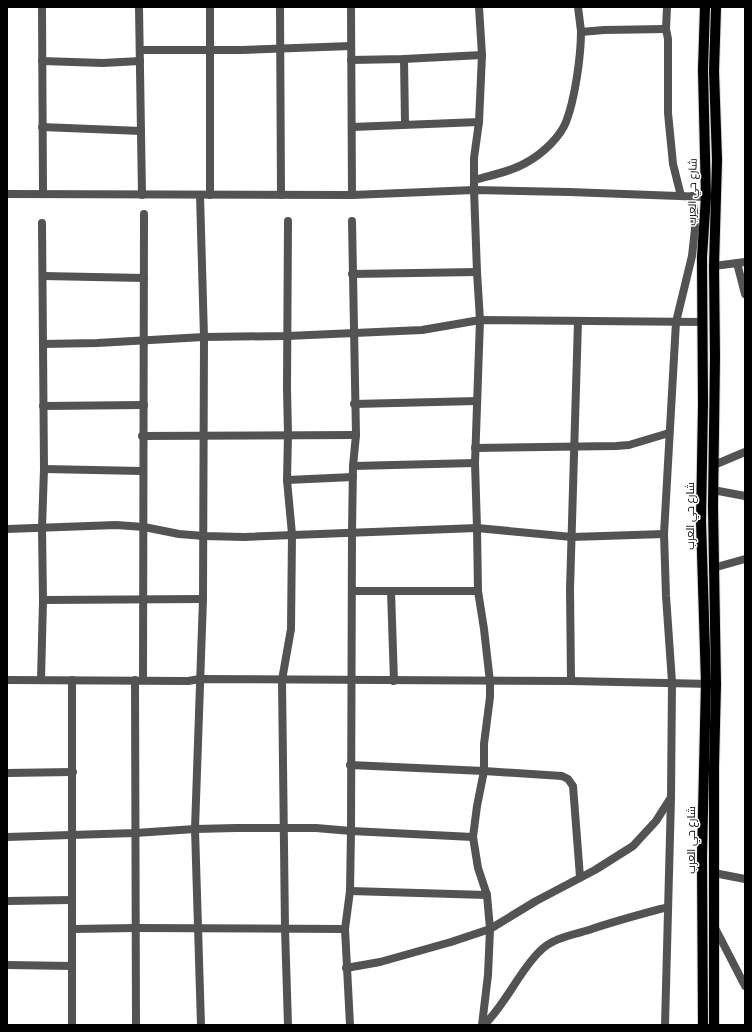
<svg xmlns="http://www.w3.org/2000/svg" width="752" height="1032" viewBox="0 0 752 1032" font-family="Roboto,Cairo,sans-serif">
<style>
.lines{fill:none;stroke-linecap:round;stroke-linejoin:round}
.primary-casing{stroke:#dbdbdb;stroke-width:12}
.minor{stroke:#535353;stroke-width:8}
.primary{stroke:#000;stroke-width:10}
.labels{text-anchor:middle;stroke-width:3;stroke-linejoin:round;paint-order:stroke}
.street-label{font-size:11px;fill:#000;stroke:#fff}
</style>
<rect width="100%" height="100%" fill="#fff"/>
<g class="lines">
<defs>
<g id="primary">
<polyline points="703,1025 702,856 706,683 701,521 703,405 702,257 706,197 703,70 705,7"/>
<polyline points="714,1025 714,767 716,684 713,506 715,357 714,266 717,160 714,71 716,7"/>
</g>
</defs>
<!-- primary casing -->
<use href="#primary" class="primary-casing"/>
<!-- minor -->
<g class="minor">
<polyline points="42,7 43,194"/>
<polyline points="139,7 142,195"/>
<polyline points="280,7 281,195"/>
<polyline points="351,7 352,195"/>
<polyline points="479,7 482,55 479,122 474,158 474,190 477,272 480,320 475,463 477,528 478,591 484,629 490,682 490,697 484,744 484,771 477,806 473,837 478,868 487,895 490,929 488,975 482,1025"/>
<polyline points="667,7 666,29 668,39 668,113 673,164 681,196"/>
<polyline points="581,32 604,30 666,29"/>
<polyline points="140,50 242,50 351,46"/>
<polyline points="404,59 405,124"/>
<polyline points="351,60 404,59 482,55"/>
<polyline points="42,61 103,63 140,61"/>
<polyline points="42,127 141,131"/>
<polyline points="352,127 479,122"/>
<path d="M474,180C492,175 513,171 529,161C543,153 560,137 566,122C575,99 581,56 581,31C580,23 579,15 578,7"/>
<polyline points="7,194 352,195 474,190 569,192 706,197"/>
<polyline points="200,195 204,337 203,599 195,829 201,1025"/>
<polyline points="210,195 210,7"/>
<polyline points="288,221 287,388 288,435 287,480 292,534 291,629 282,680 285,929 288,1025"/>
<polyline points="737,263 745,294"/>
<polyline points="714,266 745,262"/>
<polyline points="352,274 477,272"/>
<polyline points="43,276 144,278"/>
<polyline points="43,344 97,343 204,337 287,336 422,330 480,320 703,322"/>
<polyline points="354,404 477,401"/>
<polyline points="43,406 144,405"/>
<polyline points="142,436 356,435"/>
<polyline points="475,448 616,446 629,445 669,433"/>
<polyline points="714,465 745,452"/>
<polyline points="353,466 475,463"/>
<polyline points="44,469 142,471"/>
<polyline points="287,480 353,477"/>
<polyline points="713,490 745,496"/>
<polyline points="7,529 116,525 144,527 179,534 204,536 244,537 477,528 572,537 664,534"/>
<polyline points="713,568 745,559"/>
<polyline points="353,591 478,591"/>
<polyline points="391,591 394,681"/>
<polyline points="43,600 203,599"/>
<polyline points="7,680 188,681 200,679 571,681 712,684"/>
<polyline points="41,680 43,600 42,528 44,469 42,223"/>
<polyline points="135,680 136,1025"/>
<polyline points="143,680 144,214"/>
<polyline points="571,681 570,589 578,321"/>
<polyline points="350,765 484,771 562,776 568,779 573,786 580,877"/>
<polyline points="7,773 73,772"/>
<polyline points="7,837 135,833 195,829 236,828 316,828 351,831 473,837"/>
<polyline points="714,873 745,879"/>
<polyline points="350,891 487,895"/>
<polyline points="7,901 72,900"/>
<polyline points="714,926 745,986"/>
<polyline points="72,929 136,928 345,929"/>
<polyline points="7,965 72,966"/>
<polyline points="346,968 380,962 451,942 490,929 536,901 595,870 633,846 656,821 670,799"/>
<polyline points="72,1025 72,680"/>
<polyline points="350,1025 345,929 350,891 351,831 352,532 353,466 356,435 352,221"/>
<path d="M484,1025C506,1004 518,973 539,952C552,938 572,935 589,930C615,921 642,914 668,907"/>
<polyline points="665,1025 671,798 672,682 666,596 664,534 676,322 692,256 695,229 694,211 692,196"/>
</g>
<!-- primary -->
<use href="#primary" class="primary"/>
</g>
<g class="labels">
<!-- street labels -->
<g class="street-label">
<text transform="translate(692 192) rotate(-89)" y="4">شارع حي العرب</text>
<text transform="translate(690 516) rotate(-90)" y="4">شارع حي العرب</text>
<text transform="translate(691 840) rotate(-90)" y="4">شارع حي العرب</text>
</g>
</g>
<!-- border -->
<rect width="752" height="1032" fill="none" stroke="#000000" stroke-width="16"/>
</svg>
